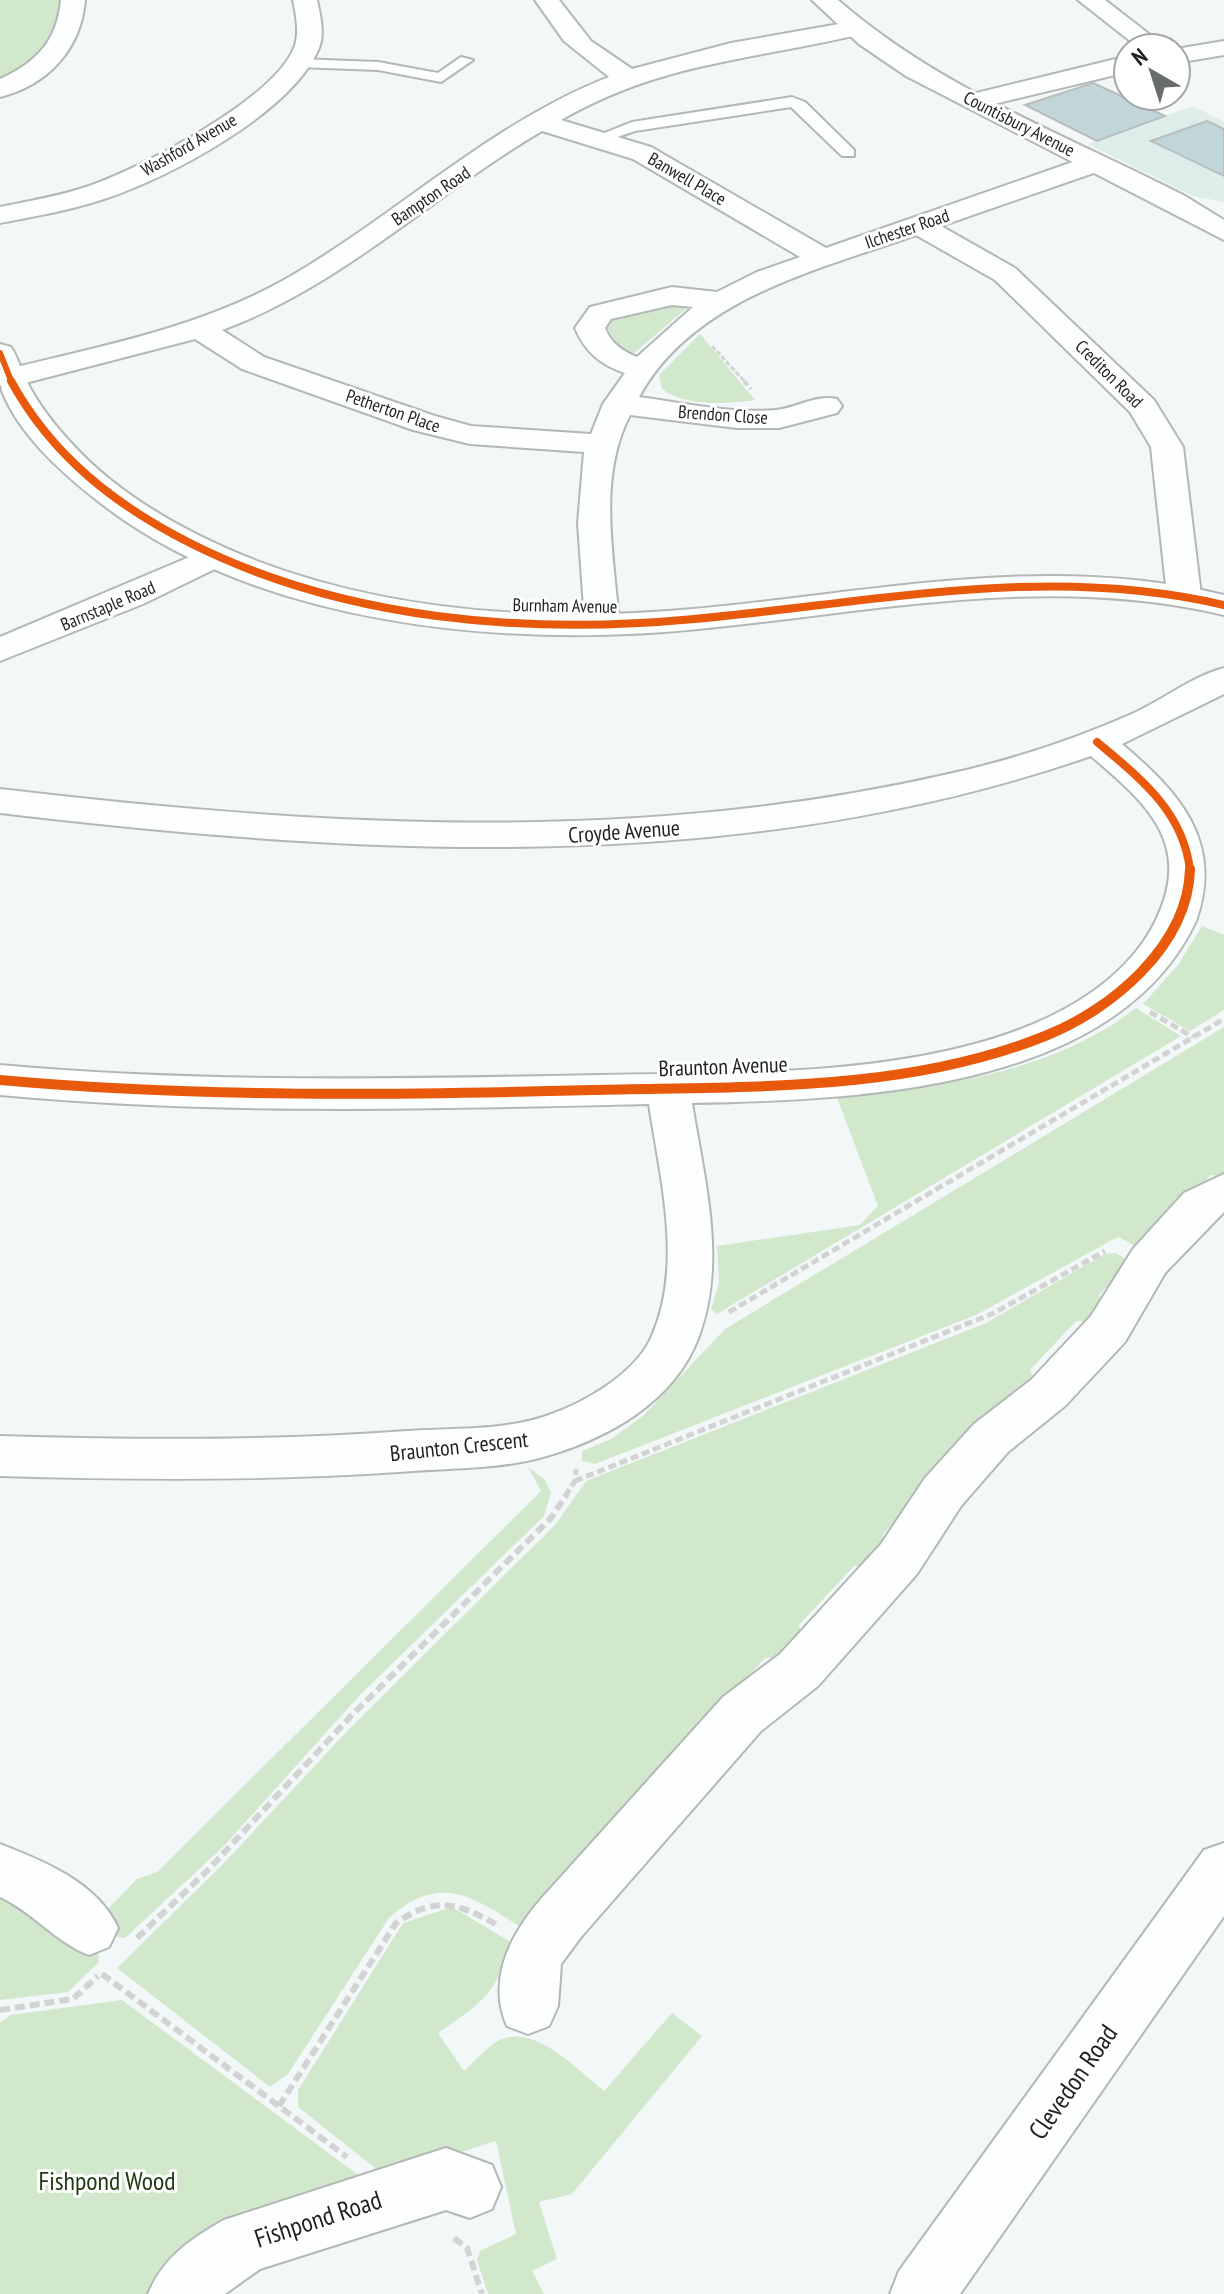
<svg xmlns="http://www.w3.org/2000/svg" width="1224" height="2294" viewBox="0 0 1224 2294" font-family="'PT Sans Narrow',sans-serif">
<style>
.built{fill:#deecea}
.green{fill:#d2e8cc}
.building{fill:#c0d6d9;stroke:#b9bebd;stroke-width:2}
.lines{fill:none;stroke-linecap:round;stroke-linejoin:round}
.service-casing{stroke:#b3b8b7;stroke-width:4}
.minor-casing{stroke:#b3b8b7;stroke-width:4}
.tertiary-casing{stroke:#b3b8b7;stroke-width:4}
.path-far3{stroke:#d2d3d3;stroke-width:3;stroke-dasharray:5 2;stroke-linecap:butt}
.path-far2{stroke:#d2d3d3;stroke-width:4;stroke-dasharray:6 3;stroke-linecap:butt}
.path-far1{stroke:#d2d3d3;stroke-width:5;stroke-dasharray:8 4;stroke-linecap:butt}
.path{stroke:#d2d3d3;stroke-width:6;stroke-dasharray:10 5;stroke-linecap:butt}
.service{fill:#fdfefe;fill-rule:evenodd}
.minor{fill:#fdfefe;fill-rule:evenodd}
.tertiary{fill:#fdfefe;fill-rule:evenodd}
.cycleway-far2-casing{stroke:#fff;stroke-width:9}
.cycleway-far1-casing{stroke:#fff;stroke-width:12}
.cycleway-casing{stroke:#fff;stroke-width:15}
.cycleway-far2{stroke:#e8590c;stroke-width:6}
.cycleway-far1{stroke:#e8590c;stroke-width:8}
.cycleway{stroke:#e8590c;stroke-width:10}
.labels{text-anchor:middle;stroke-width:6;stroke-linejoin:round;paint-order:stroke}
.far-street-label{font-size:18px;fill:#1e2121;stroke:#fff}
.street-label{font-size:22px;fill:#1e2121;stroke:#fff}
.near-street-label{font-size:26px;fill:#1e2121;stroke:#fff}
.near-park-label{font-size:26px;fill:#1d3a0f;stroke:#fff}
</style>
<rect width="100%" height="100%" fill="#f2f8f7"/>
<!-- built -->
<polygon class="built" points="1193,106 1224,122 1224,202 1193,196 1088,144"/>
<!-- green -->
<g class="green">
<polygon points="0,0 65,0 48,50 0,84"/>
<polygon points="695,301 633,354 623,352 607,328 615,314"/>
<path d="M700,334L755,400C725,404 687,407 662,389L659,375Z"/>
<polygon points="1202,926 1224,935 1224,1010 1190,1031 1143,1004 1178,965"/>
<path d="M1136,1008L1181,1036L717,1314L711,1309L719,1283L717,1246L860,1225L878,1206L837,1098C939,1087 1052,1073 1136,1008Z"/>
<polygon points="1224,1027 1224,1176 1211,1175 1140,1249 1119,1237 1114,1239 976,1315 595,1464 582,1461 582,1451 611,1439 643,1416 725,1329"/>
<path d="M1115,1253L1130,1261L1099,1295L1104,1308L1092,1322L1076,1321L1030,1370L1036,1383L1022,1399L1005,1398L883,1534L887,1551L874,1566H854L799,1625L804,1641L787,1657L765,1658L521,1927C471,1896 440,1873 389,1918L288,2074L270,2087L117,1968L224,1863L351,1727L555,1525L586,1481L986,1323L1105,1254Z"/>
<polygon points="528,1467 545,1480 551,1493 544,1516 359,1696 224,1846 125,1938 109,1935 95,1922 137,1879 157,1872 541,1491"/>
<polygon points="0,1895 67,1946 81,1936 98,1951 99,1962 68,1992 0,2000"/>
<path d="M452,1907L512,1943C494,1996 483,2002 438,2033L464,2071C474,2062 485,2049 496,2042C533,2020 578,2071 604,2091L672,2013L702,2036L572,2194L539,2202L557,2259L532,2271L544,2294H488L477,2260L480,2251L516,2234L496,2141L385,2176L298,2107V2090L403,1923Z"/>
<polygon points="122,2000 361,2177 168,2294 0,2294 0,2023 10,2015"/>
</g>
<!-- building -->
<g class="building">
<polygon points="1093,83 1165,116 1097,141 1025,105"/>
<polygon points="1207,121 1224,129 1224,176 1151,141"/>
</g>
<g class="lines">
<defs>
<g id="service">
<polygon points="461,57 473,60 441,82 378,70 299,67 292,63 299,59 378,62 438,73"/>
<polygon points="792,97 805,102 854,150 854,156 842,156 791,107 635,131 600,143 592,138 632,122"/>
</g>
<g id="minor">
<path d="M61,0H85C81,49 48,85 0,97V79C37,62 57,41 61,0Z"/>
<path d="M293,0H317C320,15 325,33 319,48C293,112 170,177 107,198C72,210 36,216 0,223V207C30,201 60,196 89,186C141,168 273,100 294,48C300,33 296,15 293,0Z"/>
<path d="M535,0H559L591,41L632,69L731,43L856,21L865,23L868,28L865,33C755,60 663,61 561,120L651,147L826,248L1087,157H1105L1109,163L1105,169L941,226L1015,268L1154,400L1183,447L1201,595L1196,602L1184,605L1172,602L1167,595L1151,447L1130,412L995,280L916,235C818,270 693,298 639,397C684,403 731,414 776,410C797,408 816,394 837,399L842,406L837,413L779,428H737L630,415C597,478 614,556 619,623L614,630L602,633L590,630L585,623L578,523L584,452L470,444L413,430L242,369L195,339L10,387L0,385V371C96,347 196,329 284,280C395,217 490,123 609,77L564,41ZM542,131L633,159L800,257L757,272L717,292L672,287L590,307L575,328C585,352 601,365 625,373L603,404L591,434L471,426L435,416L264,357L222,330C342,286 433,195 542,131ZM672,305L693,307L637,357C622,351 611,343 605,328L611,319Z"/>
<polygon points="1078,0 1105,0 1167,48 1139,48"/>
<polygon points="1224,41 1224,55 1176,63 1176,49"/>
<polygon points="1128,56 1128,72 973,109 960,101 964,96"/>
<polygon points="213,547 225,550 230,557 225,564 143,604 0,661 0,637"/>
<path d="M1224,668V694L1122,744C1180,793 1224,842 1196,921C1116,1092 854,1100 692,1103C704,1179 727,1260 699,1336C675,1402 607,1439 543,1457C496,1470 446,1468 399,1472C266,1481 133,1480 0,1476V1436C136,1440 271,1441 407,1431C452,1428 502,1431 546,1416C582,1404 634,1375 651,1338C684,1266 660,1178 649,1104C432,1109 216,1115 0,1095V1065C199,1083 398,1079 598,1075C725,1072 858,1077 982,1042C1049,1023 1124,986 1156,920C1193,843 1147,804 1091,756C738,878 364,856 0,813V789C315,826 631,846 944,775C1009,761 1073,740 1134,713C1164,699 1193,676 1224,668Z"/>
<path d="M1224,1174V1212L1165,1273L1125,1342L1065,1406L1008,1452L961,1506L917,1574L818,1686L761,1731L581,1937L561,1964L558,2006L549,2026L528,2034L507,2026C487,1980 510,1935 541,1899L723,1697L780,1654L881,1544L925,1478L974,1424L1031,1380L1091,1316L1133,1249L1184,1193Z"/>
<polygon points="1224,1843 1224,1916 960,2294 890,2294 899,2271 1204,1850"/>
<path d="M0,1844C44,1861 98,1883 118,1928L109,1947L89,1955C55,1942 33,1912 0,1897Z"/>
<path d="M446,2148L492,2165L501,2187L492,2209L470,2218L446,2210L260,2269L225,2294H148C163,2258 190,2239 224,2220Z"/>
</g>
<g id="tertiary">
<path d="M812,0H838C940,89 1066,135 1185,196L1224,220V240L906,76L859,44Z"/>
<path d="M0,344L11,347C18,358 21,370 27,382C39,406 56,427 74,446C123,499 191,535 257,561C394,613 548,622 693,609C871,593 1046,552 1224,595V615C1048,573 874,612 698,629C503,649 252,625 94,498C59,470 19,434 2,391C0,378 0,358 0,344Z"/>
</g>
</defs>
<!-- service casing -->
<use href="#service" class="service-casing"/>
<!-- minor casing -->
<use href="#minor" class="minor-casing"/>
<!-- tertiary casing -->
<use href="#tertiary" class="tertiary-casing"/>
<!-- path-far3 -->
<polyline class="path-far3" points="712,346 746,383"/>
<!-- path-far2 -->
<polyline class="path-far2" points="744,381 751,389"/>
<!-- path-far1 -->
<g class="path-far1">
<polyline points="1150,1012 1193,1037"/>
<polyline points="729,1312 1224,1019"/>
<polyline points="575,1481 994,1313 1105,1251"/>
<polyline points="565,1496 575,1481 576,1469"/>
</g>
<!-- path -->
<g class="path">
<polyline points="137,1938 208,1870 351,1716 551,1518 567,1494"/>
<polyline points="102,1974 347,2157"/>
<polyline points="0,2010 73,1999 98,1976"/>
<path d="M279,2106L396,1923C437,1895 458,1903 499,1926"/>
<polyline points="454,2238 467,2248 482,2294"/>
</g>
<!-- service -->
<use href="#service" class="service"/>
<!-- minor -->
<use href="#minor" class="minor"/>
<!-- tertiary -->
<use href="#tertiary" class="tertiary"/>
<defs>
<polyline id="cycleway-far2" points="0,353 12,383"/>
<g id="cycleway-far1">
<path d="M11,381C52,456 116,506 192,544C344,620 526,635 694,619C872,603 1047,563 1224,605"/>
<path d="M1097,742C1140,778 1184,812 1190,871"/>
</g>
<path id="cycleway" d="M0,1080C198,1098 395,1095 593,1090C743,1086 903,1093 1045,1036C1111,1010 1188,946 1190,869"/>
</defs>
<!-- cycleway-far2 casing -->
<use href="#cycleway-far2" class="cycleway-far2-casing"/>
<!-- cycleway-far1 casing -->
<use href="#cycleway-far1" class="cycleway-far1-casing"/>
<!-- cycleway casing -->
<use href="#cycleway" class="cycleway-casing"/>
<!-- cycleway-far2 -->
<use href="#cycleway-far2" class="cycleway-far2"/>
<!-- cycleway-far1 -->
<use href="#cycleway-far1" class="cycleway-far1"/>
<!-- cycleway -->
<use href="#cycleway" class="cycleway"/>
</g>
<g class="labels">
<!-- far-street labels -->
<g class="far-street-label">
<text transform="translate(1019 124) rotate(27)" y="6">Countisbury Avenue</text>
<text transform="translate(189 145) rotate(-30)" y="6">Washford Avenue</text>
<text transform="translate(687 179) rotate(30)" y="6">Banwell Place</text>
<text transform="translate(431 196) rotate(-34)" y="6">Bampton Road</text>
<text transform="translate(907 229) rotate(-19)" y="6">Ilchester Road</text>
<text transform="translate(1109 374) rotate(45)" y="6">Crediton Road</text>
<text transform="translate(393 411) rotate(19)" y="6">Petherton Place</text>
<text transform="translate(723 415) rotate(4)" y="6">Brendon Close</text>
<text transform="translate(108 606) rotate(-23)" y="6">Barnstaple Road</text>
<text transform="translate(565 606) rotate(1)" y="6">Burnham Avenue</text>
</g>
<!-- street labels -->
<g class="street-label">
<text transform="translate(624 831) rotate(-4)" y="8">Croyde Avenue</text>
<text transform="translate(723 1066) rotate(-2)" y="8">Braunton Avenue</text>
<text transform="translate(459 1446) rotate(-6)" y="8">Braunton Crescent</text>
</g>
<!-- near-street labels -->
<g class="near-street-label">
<text transform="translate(1073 2082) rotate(-55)" y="9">Clevedon Road</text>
<text transform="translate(318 2219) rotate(-18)" y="9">Fishpond Road</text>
</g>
<!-- near-park labels -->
<g class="near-park-label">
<text x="107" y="2190">Fishpond Wood</text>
</g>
</g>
<!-- north arrow -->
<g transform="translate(1152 72) rotate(321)"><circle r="38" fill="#ffffff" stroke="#a5a6a6" stroke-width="2"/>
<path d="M0-6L14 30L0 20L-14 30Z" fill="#686c6c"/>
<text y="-12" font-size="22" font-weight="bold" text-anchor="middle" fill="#1e2121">N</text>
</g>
</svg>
